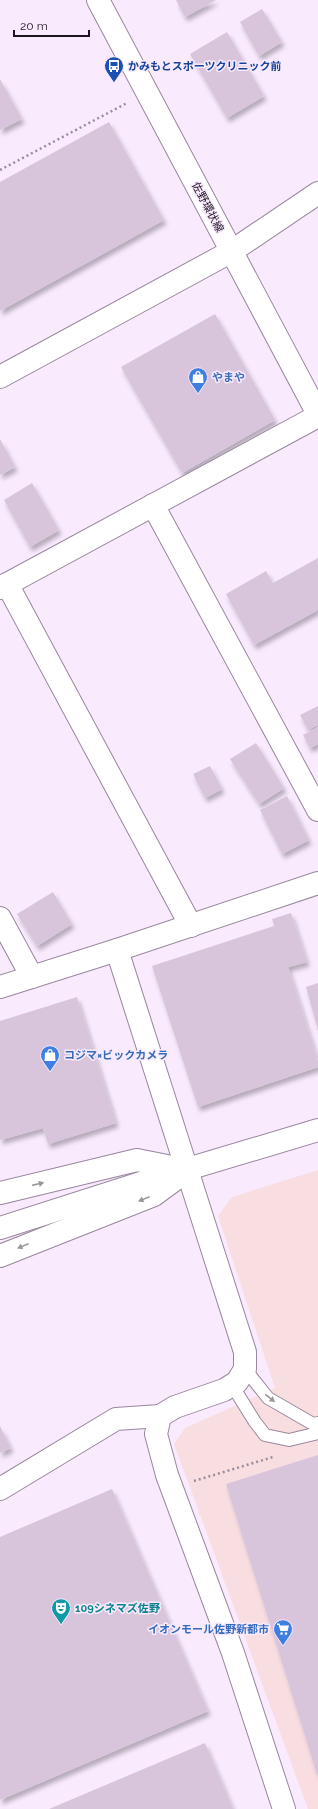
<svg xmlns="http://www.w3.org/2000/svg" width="318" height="1809" viewBox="0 0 318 1809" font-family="Raleway,'Noto Sans JP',sans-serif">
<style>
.commercial{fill:#f9dee1}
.building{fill:#d8c5dc;filter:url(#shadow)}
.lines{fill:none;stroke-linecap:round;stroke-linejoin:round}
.service-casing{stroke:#98879d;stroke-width:14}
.minor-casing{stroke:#98879d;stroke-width:24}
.tertiary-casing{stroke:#98879d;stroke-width:24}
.secondary-casing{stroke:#98879d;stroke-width:24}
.path{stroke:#988d9b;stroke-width:2.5;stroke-dasharray:2 3;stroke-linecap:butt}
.service{stroke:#fff;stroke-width:12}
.minor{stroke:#fff;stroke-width:22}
.tertiary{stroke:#fff;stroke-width:22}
.secondary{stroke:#fff;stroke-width:22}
.oneway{fill:#99969a}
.labels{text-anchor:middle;stroke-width:3;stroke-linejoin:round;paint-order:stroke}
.transit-label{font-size:11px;font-weight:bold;fill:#164399;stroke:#f9eafe;text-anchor:start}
.street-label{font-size:11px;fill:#1c161e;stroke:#f9eafe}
.shop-label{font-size:11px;font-weight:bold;fill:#366cbe;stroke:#f9eafe;text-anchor:start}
.culture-label{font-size:11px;font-weight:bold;fill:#0d838f;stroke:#f9eafe;text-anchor:start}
</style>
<defs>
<filter id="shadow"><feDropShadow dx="2.5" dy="4.5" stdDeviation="2" flood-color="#0004"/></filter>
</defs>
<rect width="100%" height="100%" fill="#f9eafe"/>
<!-- commercial -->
<polygon class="commercial" points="318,1170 318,1809 308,1809 174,1444 185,1428 275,1388 218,1216 232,1197"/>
<!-- building -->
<g class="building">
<polygon points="176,0 216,0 185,17"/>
<polygon points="262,9 282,42 259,56 240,22"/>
<polygon points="227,32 264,96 227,118 190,54"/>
<polygon points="0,79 22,119 0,130"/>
<polygon points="109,122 164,220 0,311 0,182"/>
<polygon points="215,314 275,420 182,473 121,367"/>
<polygon points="0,439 15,467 0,475"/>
<polygon points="32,483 59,530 30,547 4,500"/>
<polygon points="318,558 318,610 254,645 226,594 266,571 273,583"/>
<polygon points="318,706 318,725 308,730 300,715"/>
<polygon points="318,727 318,744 310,748 303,735"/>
<polygon points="256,743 284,788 259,804 230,759"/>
<polygon points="210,766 222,789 205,798 193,774"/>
<polygon points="287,796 309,840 282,854 260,810"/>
<polygon points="53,892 72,924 37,946 17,914"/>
<polygon points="291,913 307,962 288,967 318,1061 318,1067 198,1107 152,966 274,926 272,919"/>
<polygon points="318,983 318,1030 306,987"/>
<polygon points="77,997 116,1123 48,1144 43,1128 0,1140 0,1021"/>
<polygon points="0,1426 11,1448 0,1453"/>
<polygon points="318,1455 318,1777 226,1484"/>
<polygon points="112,1489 208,1711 0,1800 0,1537"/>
<polygon points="205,1743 233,1809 49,1809"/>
</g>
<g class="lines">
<defs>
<g id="service">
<polyline points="245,1369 268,1398 313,1424 318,1423"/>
<polyline points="232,1385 255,1422 265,1435 289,1440 318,1433"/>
</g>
<g id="minor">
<polyline points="153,505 318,810"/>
<polyline points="7,584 191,926"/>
<polyline points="0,588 318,416"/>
<polyline points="0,918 32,977"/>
<polyline points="0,987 117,950 318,883"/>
<polyline points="0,1489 116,1419 160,1416"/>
</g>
<g id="tertiary">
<polyline points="0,377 232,251 318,193"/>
<polyline points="117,950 245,1352 245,1369 237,1382 224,1390 175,1407 160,1416 156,1434 167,1475 233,1653 284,1809"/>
<polyline points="0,1193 137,1160 182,1169"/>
<polyline points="0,1228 141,1183 318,1130"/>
<polyline points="0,1256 154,1195 173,1181"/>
</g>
<polyline id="secondary" points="98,0 318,414"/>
</defs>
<!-- service casing -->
<use href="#service" class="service-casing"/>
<!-- minor casing -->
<use href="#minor" class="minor-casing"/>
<!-- tertiary casing -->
<use href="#tertiary" class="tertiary-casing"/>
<!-- secondary casing -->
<use href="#secondary" class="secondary-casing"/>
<!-- path -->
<g class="path">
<polyline points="0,170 127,103"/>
<polyline points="194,1481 273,1457"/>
</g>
<!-- service -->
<use href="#service" class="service"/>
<!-- minor -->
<use href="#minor" class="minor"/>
<!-- tertiary -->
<use href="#tertiary" class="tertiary"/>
<!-- secondary -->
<use href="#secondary" class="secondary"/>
</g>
<!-- one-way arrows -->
<defs><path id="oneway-solid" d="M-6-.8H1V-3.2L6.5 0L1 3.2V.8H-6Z"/></defs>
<g class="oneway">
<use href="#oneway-solid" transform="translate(38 1184) rotate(-13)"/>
<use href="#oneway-solid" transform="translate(144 1199) rotate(158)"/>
<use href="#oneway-solid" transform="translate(23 1246) rotate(158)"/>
<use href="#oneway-solid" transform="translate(270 1398) rotate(38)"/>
</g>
<!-- icons -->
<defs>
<symbol id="bus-pin" viewBox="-11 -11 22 30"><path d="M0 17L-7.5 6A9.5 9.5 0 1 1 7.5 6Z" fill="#1a4fb4" stroke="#f9eafe"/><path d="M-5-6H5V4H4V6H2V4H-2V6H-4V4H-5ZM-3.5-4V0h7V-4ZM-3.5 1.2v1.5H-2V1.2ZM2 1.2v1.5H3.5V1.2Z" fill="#fff"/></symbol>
<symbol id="shop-pin" viewBox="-11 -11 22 30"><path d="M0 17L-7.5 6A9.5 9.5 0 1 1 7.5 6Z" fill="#3f7fe0" stroke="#f9eafe"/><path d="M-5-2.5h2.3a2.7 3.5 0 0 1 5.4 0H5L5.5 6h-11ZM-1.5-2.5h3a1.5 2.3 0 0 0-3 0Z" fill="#fff"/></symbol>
<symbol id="theatre-pin" viewBox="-11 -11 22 30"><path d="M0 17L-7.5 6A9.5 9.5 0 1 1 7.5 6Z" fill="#0f9aa8" stroke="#f9eafe"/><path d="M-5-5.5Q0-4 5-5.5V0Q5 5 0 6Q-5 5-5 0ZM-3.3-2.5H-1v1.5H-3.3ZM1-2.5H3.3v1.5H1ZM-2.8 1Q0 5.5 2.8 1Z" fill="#fff"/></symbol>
<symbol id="supermarket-pin" viewBox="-11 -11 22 30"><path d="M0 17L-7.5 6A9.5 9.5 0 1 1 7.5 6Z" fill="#3f7fe0" stroke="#f9eafe"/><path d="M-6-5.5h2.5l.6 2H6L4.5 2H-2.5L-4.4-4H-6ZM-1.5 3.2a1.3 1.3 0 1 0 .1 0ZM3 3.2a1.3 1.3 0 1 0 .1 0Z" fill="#fff"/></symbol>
</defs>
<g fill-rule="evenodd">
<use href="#bus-pin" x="103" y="55" width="22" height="30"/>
<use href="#shop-pin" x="187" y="366" width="22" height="30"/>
<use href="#shop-pin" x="39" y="1044" width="22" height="30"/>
<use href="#theatre-pin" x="50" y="1597" width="22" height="30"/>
<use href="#supermarket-pin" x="272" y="1618" width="22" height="30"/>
</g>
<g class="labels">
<!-- transit labels -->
<g class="transit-label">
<text x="128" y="70">かみもとスポーツクリニック前</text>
</g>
<!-- street labels -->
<g class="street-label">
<text transform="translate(208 207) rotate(62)" y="4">佐野環状線</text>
</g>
<!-- shop labels -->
<g class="shop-label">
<text x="212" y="381">やまや</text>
<text x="64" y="1059">コジマ×ビックカメラ</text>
<text x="269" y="1633" text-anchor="end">イオンモール佐野新都市</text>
</g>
<!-- culture labels -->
<g class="culture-label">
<text x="75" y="1612">109シネマズ佐野</text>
</g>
</g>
<!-- scale -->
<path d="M14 30v6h75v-6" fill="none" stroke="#1c161e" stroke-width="2"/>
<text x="20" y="30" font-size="12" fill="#1c161e" stroke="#f9eafe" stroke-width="3" paint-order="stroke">20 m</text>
</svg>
